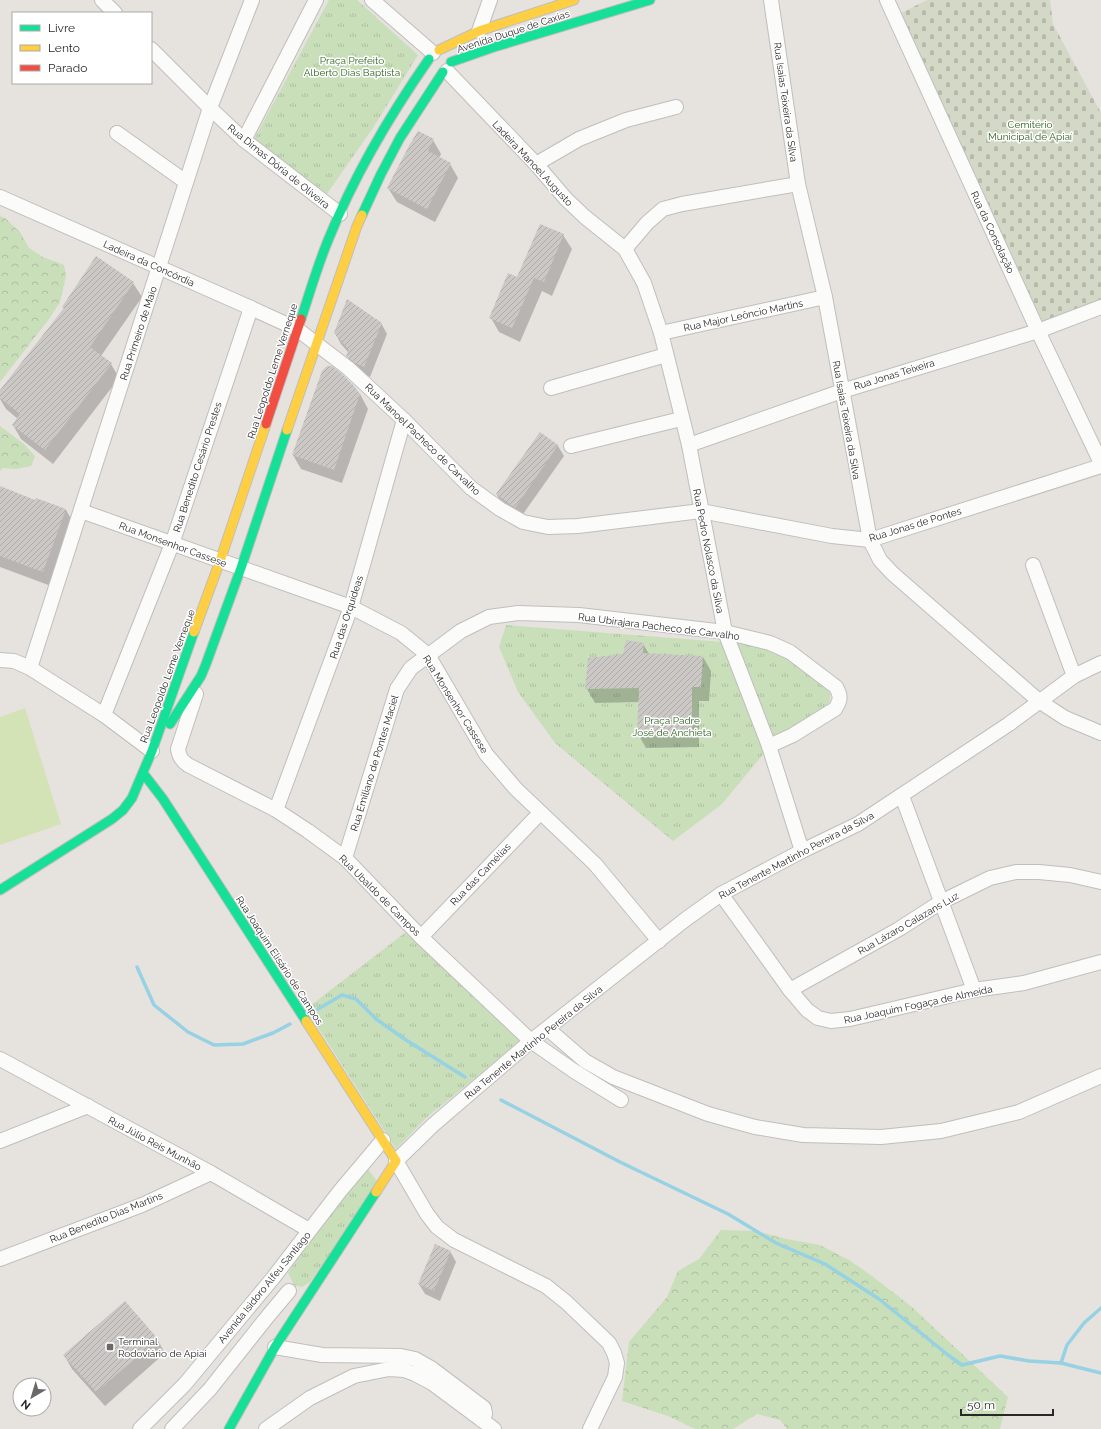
<svg xmlns="http://www.w3.org/2000/svg" width="1101" height="1429" viewBox="0 0 1101 1429" font-family="Raleway,sans-serif">
<style>
.forest{fill:url(#forest-crowns)}
.cemetery{fill:url(#cemetery-stones)}
.park{fill:url(#park-tufts)}
.pitch{fill:#d3e3b6}
.shadow{fill:#0003}
.lines{fill:none;stroke-linecap:round;stroke-linejoin:round}
.stream{stroke:#96d1e4;stroke-width:3.5}
.building{fill:url(#building-hatch)}
.street-casing{stroke:#c0bebf;stroke-width:16}
.fast-casing{stroke:#c0bebf;stroke-width:11}
.slow-casing{stroke:#c0bebf;stroke-width:11}
.jam-casing{stroke:#c0bebf;stroke-width:11}
.street{stroke:#fbfbfa;stroke-width:14}
.fast{stroke:#16e098;stroke-width:9}
.slow{stroke:#ffcf43;stroke-width:9}
.jam{stroke:#f24e42;stroke-width:9}
.poi-dot{fill:#6a6968;stroke:#fff;stroke-width:1.5}
.labels{text-anchor:middle;stroke-width:3;stroke-linejoin:round;paint-order:stroke}
.street-label{font-size:10px;fill:#282828;stroke:#fff}
.park-label{font-size:10px;fill:#2d5f1e;stroke:#fff}
.poi-label{font-size:10px;fill:#282828;stroke:#fff;text-anchor:start}
</style>
<defs>
<pattern id="forest-crowns" width="20" height="18" patternUnits="userSpaceOnUse"><rect width="20" height="18" fill="#c9dfb9"/><path d="M2 6a3 3 0 1 1 6 0M12 15a3 3 0 1 1 6 0" fill="none" stroke="#adbf9f"/></pattern>
<pattern id="cemetery-stones" width="16" height="16" patternUnits="userSpaceOnUse"><rect width="16" height="16" fill="#d3d9c6"/><path d="M2 7V4a2 2 0 0 1 4 0v3zM10 15v-3a2 2 0 0 1 4 0v3z" fill="#b5baaa"/></pattern>
<pattern id="park-tufts" width="24" height="20" patternUnits="userSpaceOnUse"><rect width="24" height="20" fill="#c9dfb9"/><path d="M3 7l-1-3M5 7V3M7 7l1-3M15 17l-1-3M17 17v-4M19 17l1-3" fill="none" stroke="#adbf9f"/></pattern>
<pattern id="building-hatch" width="6" height="6" patternUnits="userSpaceOnUse"><rect width="6" height="6" fill="#cbc8c5"/><path d="M-1 1l2-2M0 6l6-6M5 7l2-2" fill="none" stroke="#aeaca9"/></pattern>
</defs>
<rect width="100%" height="100%" fill="#e6e2de"/>
<!-- forest -->
<g class="forest">
<polygon points="0,216 5,218 20,232 29,248 43,257 64,265 66,276 60,302 49,319 0,382"/>
<polygon points="0,426 24,444 35,456 31,466 16,469 3,468 0,471"/>
<polygon points="721,1230 756,1231 786,1239 820,1245 849,1260 872,1276 912,1307 1008,1397 1000,1429 787,1429 780,1420 757,1414 733,1429 695,1429 668,1416 622,1401 629,1342 667,1297 678,1271 699,1259"/>
</g>
<!-- cemetery -->
<polygon class="cemetery" points="927,0 1050,0 1053,24 1101,113 1101,299 1041,324 899,14"/>
<!-- park -->
<g class="park">
<polygon points="329,0 357,0 418,55 373,128 324,198 252,143"/>
<path d="M506,625L762,645C776,652 826,680 830,694C830,696 830,700 829,703L820,712L765,752L722,804L673,841L555,743L518,692L499,647Z"/>
<polygon points="406,932 521,1041 427,1117 396,1149 306,1009"/>
<polygon points="368,1169 379,1184 310,1282 302,1287 294,1285 288,1273 313,1236"/>
</g>
<!-- pitch -->
<polygon class="pitch" points="25,708 61,824 0,845 0,717"/>
<!-- shadow -->
<g class="shadow">
<polygon points="433,140 441,154 439,158 450,164 458,178 435,222 397,202 388,188"/>
<polygon points="563,235 572,249 552,296 542,291 520,342 499,332 491,318"/>
<polygon points="133,283 142,297 101,356 111,364 119,378 53,464 21,439 13,425 18,419 6,409 0,399 0,392 64,309 63,307"/>
<polygon points="381,323 387,334 370,377 362,373 353,366 347,356 349,353 341,344 335,333"/>
<polygon points="360,394 368,409 342,483 301,469 293,455"/>
<polygon points="540,433 558,446 564,456 521,517 503,505 497,495"/>
<polygon points="0,488 36,501 37,499 66,510 74,524 51,586 0,567"/>
<polygon points="643,644 649,654 703,657 711,671 709,701 699,701 699,747 646,748 638,734 639,702 595,703 587,689 623,654"/>
<polygon points="450,1251 456,1262 440,1301 425,1294 419,1284"/>
<polygon points="157,1339 165,1353 105,1406 72,1369 64,1355"/>
</g>
<g class="lines">
<!-- stream -->
<g class="stream">
<polyline points="137,967 154,1005 188,1032 214,1045 243,1044 273,1033 290,1024"/>
<polyline points="318,1009 342,995 356,999 376,1019 406,1040 465,1077"/>
<polyline points="501,1100 620,1162 728,1214 776,1243 825,1264 879,1299 948,1355 962,1365 1000,1356 1029,1361 1061,1363 1101,1373"/>
<polyline points="1061,1363 1067,1345 1084,1323 1101,1308"/>
</g>
</g>
<!-- building -->
<g class="building">
<polygon points="418,131 434,139 428,151 451,163 427,209 387,188 410,144"/>
<polygon points="540,224 564,234 544,282 534,278 512,328 489,318 508,273 517,277"/>
<polygon points="96,256 134,282 90,347 112,363 45,450 12,425 20,414 0,398 0,390 64,308 62,307"/>
<polygon points="347,299 382,323 364,367 355,363 346,356 349,350 334,333"/>
<polygon points="327,366 332,366 343,375 353,385 360,394 334,470 292,455 322,371"/>
<polygon points="540,432 558,445 515,508 496,494"/>
<polygon points="0,486 35,500 36,498 66,509 43,572 0,556"/>
<polygon points="626,640 644,643 643,653 703,656 701,687 692,687 692,733 637,734 639,688 585,689 588,658 623,654"/>
<polygon points="435,1244 451,1251 434,1291 418,1284"/>
<polygon points="125,1301 158,1339 96,1392 63,1355"/>
</g>
<g class="lines">
<defs>
<g id="street">
<polyline points="102,0 115,13"/>
<polyline points="372,0 433,53"/>
<polyline points="771,0 798,184 825,297 870,540 880,560 892,573 1039,701 1065,718 1101,733"/>
<polyline points="887,0 1038,331 1101,463"/>
<polyline points="479,31 490,0"/>
<polyline points="151,49 210,108 244,140 340,214"/>
<polyline points="447,71 536,164 566,199 585,217 625,249 644,283 661,333 689,445 725,632 769,746 802,851"/>
<polyline points="117,133 186,182"/>
<polyline points="244,140 316,0"/>
<polyline points="536,164 579,139 626,120 676,107"/>
<polyline points="0,197 251,308 297,329 348,368 404,420 471,488 500,509 523,522 548,527 578,526 701,511 832,536 870,540 1101,466"/>
<polyline points="625,249 647,223 663,209 682,204 798,184"/>
<polyline points="661,333 825,297"/>
<polyline points="551,388 666,355"/>
<polyline points="689,445 842,391 1038,331 1101,307"/>
<polyline points="571,446 681,419"/>
<polyline points="81,511 351,607 401,633 428,655 486,754 516,789 595,864 659,941"/>
<polyline points="1033,565 1074,676"/>
<polyline points="0,660 14,661 30,668 104,715 152,751"/>
<polyline points="30,668 210,108 252,0"/>
<path d="M196,694L178,749C179,757 182,761 188,765L276,810L308,831L345,858L421,937L531,1041L574,1071L621,1100"/>
<polyline points="104,715 172,544 251,308"/>
<polyline points="902,796 974,990"/>
<polyline points="276,810 351,607 404,420"/>
<path d="M345,858L397,689L411,668L461,631L489,617L518,613L579,615L725,632L770,643L790,652L836,687C841,696 841,700 835,709L793,735L769,746"/>
<polyline points="721,894 790,990 807,1010 818,1018 831,1021 850,1019 974,990 1024,983 1101,962"/>
<polyline points="421,937 540,813"/>
<polyline points="790,990 899,929 941,902 990,878 1016,872 1039,872 1070,875 1101,882"/>
<polyline points="548,1029 585,1061 613,1077 708,1114 755,1127 803,1135 881,1137 941,1131 1019,1112 1101,1076"/>
<polyline points="0,1059 211,1173 309,1230"/>
<polyline points="0,1141 88,1106"/>
<polyline points="0,1259 142,1205 211,1173"/>
<polyline points="275,1347 322,1355 401,1356 415,1359 431,1368 484,1408 485,1414 482,1420"/>
<polyline points="140,1429 185,1384 273,1278 340,1191 383,1140"/>
<polyline points="172,1429 210,1389 268,1316 289,1291"/>
<polyline points="266,1429 310,1398 354,1376 389,1369 404,1370 415,1374 432,1383 494,1429"/>
<polyline points="590,1429 615,1377 617,1363 614,1353 609,1343 566,1302 546,1286 454,1240 437,1227 427,1214 396,1161 433,1125 531,1041 686,919 721,894 802,851 858,824 1009,724 1074,676 1101,663"/>
</g>
<g id="fast">
<polyline points="451,62 494,47 650,0"/>
<polyline points="362,215 381,174 400,138 443,72"/>
<path d="M301,319C310,292 318,264 329,238C355,174 390,115 429,59"/>
<polyline points="170,724 201,676 206,664 241,568 287,430"/>
<polyline points="143,773 163,799 306,1021"/>
<polyline points="0,890 112,819 123,810 132,798 152,751 194,632"/>
<polyline points="229,1429 275,1347 376,1192"/>
</g>
<g id="slow">
<polyline points="439,50 479,31 574,0"/>
<polyline points="287,430 357,226 362,215"/>
<polyline points="194,632 220,561 266,424"/>
<polyline points="306,1021 396,1161 376,1192"/>
</g>
<polyline id="jam" points="266,424 301,319"/>
</defs>
<!-- street casing -->
<use href="#street" class="street-casing"/>
<!-- fast casing -->
<use href="#fast" class="fast-casing"/>
<!-- slow casing -->
<use href="#slow" class="slow-casing"/>
<!-- jam casing -->
<use href="#jam" class="jam-casing"/>
<!-- street -->
<use href="#street" class="street"/>
<!-- fast -->
<use href="#fast" class="fast"/>
<!-- slow -->
<use href="#slow" class="slow"/>
<!-- jam -->
<use href="#jam" class="jam"/>
</g>
<!-- markers -->
<rect class="poi-dot" x="106" y="1343" width="8" height="8" rx="2"/>
<g class="labels">
<!-- street labels -->
<g class="street-label">
<text transform="translate(513 31) rotate(-18)" y="4">Avenida Duque de Caxias</text>
<text transform="translate(786 102) rotate(82)" y="4">Rua Isaias Teixeira da Silva</text>
<text transform="translate(533 163) rotate(47)" y="4">Ladeira Manoel Augusto</text>
<text transform="translate(279 166) rotate(39)" y="4">Rua Dimas Dória de Oliveira</text>
<text transform="translate(993 232) rotate(65)" y="4">Rua da Consolação</text>
<text transform="translate(149 263) rotate(24)" y="4">Ladeira da Concórdia</text>
<text transform="translate(743 315) rotate(-12)" y="4">Rua Major Leôncio Martins</text>
<text transform="translate(138 333) rotate(-72)" y="4">Rua Primeiro de Maio</text>
<text transform="translate(272 371) rotate(-72)" y="4">Rua Leopoldo Leme Verneque</text>
<text transform="translate(894 374) rotate(-17)" y="4">Rua Jonas Teixeira</text>
<text transform="translate(847 420) rotate(80)" y="4">Rua Isaias Teixeira da Silva</text>
<text transform="translate(423 439) rotate(44)" y="4">Rua Manoel Pacheco de Carvalho</text>
<text transform="translate(197 467) rotate(-72)" y="4">Rua Benedito Cesário Prestes</text>
<text transform="translate(915 524) rotate(-17)" y="4">Rua Jonas de Pontes</text>
<text transform="translate(173 544) rotate(20)" y="4">Rua Monsenhor Cassese</text>
<text transform="translate(709 551) rotate(79)" y="4">Rua Pedro Nolasco da Silva</text>
<text transform="translate(346 617) rotate(-72)" y="4">Rua das Orquídeas</text>
<text transform="translate(659 626) rotate(7)" y="4">Rua Ubirajara Pacheco de Carvalho</text>
<text transform="translate(167 676) rotate(-70)" y="4">Rua Leopoldo Leme Verneque</text>
<text transform="translate(456 704) rotate(58)" y="4">Rua Monsenhor Cassese</text>
<text transform="translate(374 763) rotate(-73)" y="4">Rua Emiliano de Pontes Maciel</text>
<text transform="translate(796 855) rotate(-28)" y="4">Rua Tenente Martinho Pereira da Silva</text>
<text transform="translate(480 874) rotate(-46)" y="4">Rua das Camélias</text>
<text transform="translate(380 895) rotate(45)" y="4">Rua Ubaldo de Campos</text>
<text transform="translate(908 923) rotate(-30)" y="4">Rua Lázaro Calazans Luz</text>
<text transform="translate(280 960) rotate(57)" y="4">Rua Joaquim Elisário de Campos</text>
<text transform="translate(918 1004) rotate(-12)" y="4">Rua Joaquim Fogaça de Almeida</text>
<text transform="translate(533 1042) rotate(-39)" y="4">Rua Tenente Martinho Pereira da Silva</text>
<text transform="translate(155 1143) rotate(28)" y="4">Rua Júlio Reis Munhão</text>
<text transform="translate(106 1217) rotate(-22)" y="4">Rua Benedito Dias Martins</text>
<text transform="translate(264 1287) rotate(-51)" y="4">Avenida Isidoro Alfeu Santiago</text>
</g>
<!-- park labels -->
<g class="park-label">
<text x="352" y="64">Praça Prefeito<tspan x="352" dy="12">Alberto Dias Baptista</tspan></text>
<text x="1030" y="128">Cemitério<tspan x="1030" dy="12">Municipal de Apiaí</tspan></text>
<text x="672" y="724">Praça Padre<tspan x="672" dy="12">José de Anchieta</tspan></text>
</g>
<!-- poi labels -->
<g class="poi-label">
<text x="118" y="1345">Terminal<tspan x="118" dy="12">Rodoviário de Apiaí</tspan></text>
</g>
</g>
<!-- legend -->
<rect x="12" y="12" width="140" height="72" fill="#ffffff" stroke="#a9a9a9"/>
<rect x="20" y="25" width="20" height="6" fill="#16e098" stroke="#a9a9a9"/>
<text x="48" y="32" font-size="12" fill="#282828">Livre</text>
<rect x="20" y="45" width="20" height="6" fill="#ffcf43" stroke="#a9a9a9"/>
<text x="48" y="52" font-size="12" fill="#282828">Lento</text>
<rect x="20" y="65" width="20" height="6" fill="#f24e42" stroke="#a9a9a9"/>
<text x="48" y="72" font-size="12" fill="#282828">Parado</text>
<!-- north arrow -->
<g transform="translate(32 1397) rotate(218)"><circle r="19" fill="#ffffff" stroke="#a9a9a9"/>
<path d="M0-3L7 15L0 10L-7 15Z" fill="#6a6968"/>
<text y="-6" font-size="11" font-weight="bold" text-anchor="middle" fill="#282828">N</text>
</g>
<!-- scale -->
<path d="M961 1409v6h92v-6" fill="none" stroke="#282828" stroke-width="2"/>
<text x="967" y="1409" font-size="12" fill="#282828" stroke="#ffffff" stroke-width="3" paint-order="stroke">50 m</text>
</svg>
